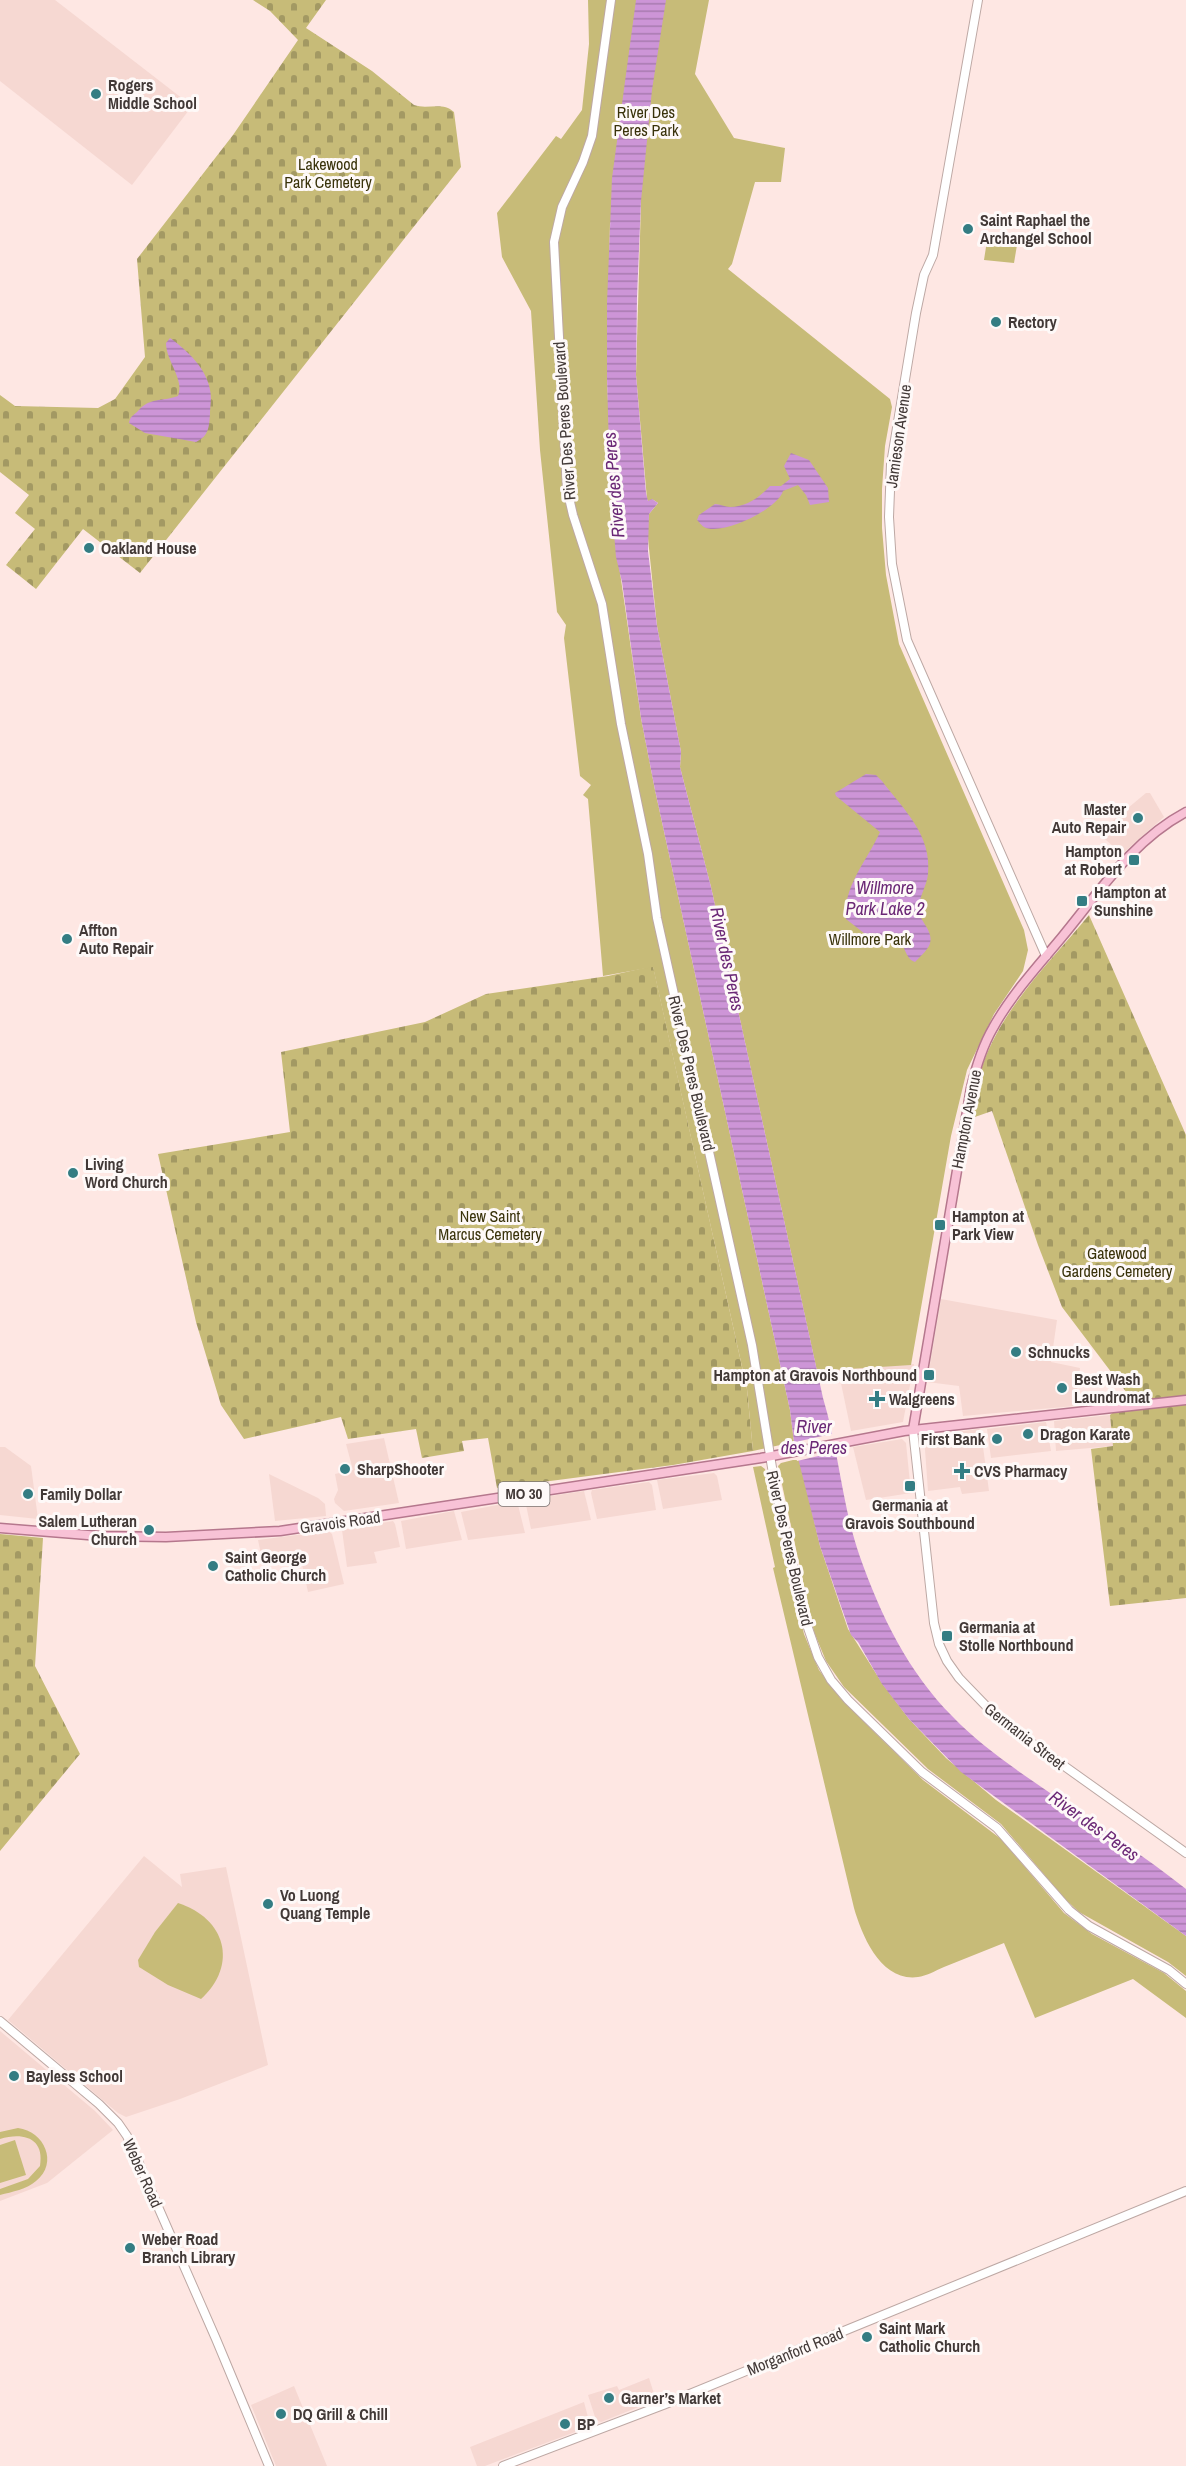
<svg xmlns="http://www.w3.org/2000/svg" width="1186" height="2466" viewBox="0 0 1186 2466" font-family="'Archivo Narrow',sans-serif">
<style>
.built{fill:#f6d8d2}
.cemetery{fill:url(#cemetery-stones)}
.park{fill:#c7bb78}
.water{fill:url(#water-rules)}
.pier{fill:#fee7e3}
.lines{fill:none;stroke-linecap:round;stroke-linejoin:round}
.secondary-casing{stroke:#bda8a4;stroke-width:10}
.primary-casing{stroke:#b5778d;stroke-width:11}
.secondary{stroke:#fff;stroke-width:8}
.primary{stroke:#f8c2d6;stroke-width:8}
.poi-dot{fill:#347d83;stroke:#fef9f8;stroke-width:2}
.labels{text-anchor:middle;stroke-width:6;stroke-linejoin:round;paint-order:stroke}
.shield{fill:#fef9f8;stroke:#7a7371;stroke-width:1.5}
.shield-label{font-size:15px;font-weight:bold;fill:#423937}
.poi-label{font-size:16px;font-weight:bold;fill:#423937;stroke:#fef9f8;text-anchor:start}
.park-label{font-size:16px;fill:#39320a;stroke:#fef9f8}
.street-label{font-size:16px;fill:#423937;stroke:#fef9f8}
.water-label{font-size:18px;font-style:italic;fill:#6b2876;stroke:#fef9f8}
</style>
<defs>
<pattern id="cemetery-stones" width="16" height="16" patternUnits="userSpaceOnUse" patternTransform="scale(1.5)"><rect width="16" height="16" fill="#c7bb78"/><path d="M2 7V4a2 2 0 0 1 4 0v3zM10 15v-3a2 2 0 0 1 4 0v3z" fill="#a39963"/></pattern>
<pattern id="water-rules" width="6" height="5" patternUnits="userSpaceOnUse" patternTransform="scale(1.5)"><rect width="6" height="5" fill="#cd95d7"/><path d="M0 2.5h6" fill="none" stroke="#a87baf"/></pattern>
</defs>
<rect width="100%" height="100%" fill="#fee7e3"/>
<!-- built -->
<g class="built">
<polygon points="0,0 55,0 192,106 132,185 0,81"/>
<polygon points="1146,793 1150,793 1164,817 1122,854 1098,833"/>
<polygon points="941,1299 1057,1320 1051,1362 1080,1368 1075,1406 963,1416 959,1386 927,1382"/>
<polygon points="914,1364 903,1422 851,1431 838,1369"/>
<polygon points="1110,1415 1113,1446 1056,1451 1054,1421"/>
<polygon points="1046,1422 1051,1451 991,1458 987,1429"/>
<polygon points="979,1429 981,1432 989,1491 962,1494 960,1487 928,1491 924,1436"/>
<polygon points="384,1438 399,1503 344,1511 335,1503 334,1499 338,1490 335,1474 353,1470 346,1444"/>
<polygon points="902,1439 906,1443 911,1493 866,1500 853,1447"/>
<polygon points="0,1447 5,1447 31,1466 38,1519 0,1515"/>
<polygon points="714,1473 717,1476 722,1500 663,1509 657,1480"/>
<polygon points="269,1474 318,1498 325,1504 326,1516 275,1521"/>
<polygon points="649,1482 652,1485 656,1510 597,1519 591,1493 592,1490"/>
<polygon points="584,1491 591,1520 531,1529 525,1500"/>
<polygon points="517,1501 525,1533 468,1540 461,1512"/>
<polygon points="454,1511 462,1540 406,1549 401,1521"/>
<polygon points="393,1521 395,1524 400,1547 374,1552 377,1563 347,1567 342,1530"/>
<polygon points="328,1531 332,1534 344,1584 308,1592 302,1564 291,1565 289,1556 262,1559 258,1540"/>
<polygon points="144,1856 182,1887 180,1874 226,1867 268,2065 180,2099 126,2117 118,2113 8,2020"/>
<polygon points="0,2031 95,2111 113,2130 47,2183 0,2201"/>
<polygon points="649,2378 656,2400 601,2422 596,2420 588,2395 617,2386 619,2390"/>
<polygon points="294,2386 327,2466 276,2466 251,2405"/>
<polygon points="584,2402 589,2421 588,2426 583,2429 485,2466 477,2466 470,2447"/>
</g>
<!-- cemetery -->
<g class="cemetery">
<path d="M253,0H326L306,28L372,71L414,105C428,110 442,101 454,112L461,167L140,573L83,529L36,589L6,565L35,529L15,513L29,495L0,472V395L15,406L98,408L115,399L145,357L137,259L233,135L298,40L270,11Z"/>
<path d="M1089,915L1186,1135V1598L1110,1606L1091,1449L1113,1446L1110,1415L1130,1397L1062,1307L1038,1245L992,1111L972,1118C975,1100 977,1082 983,1064C1003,1007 1051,961 1089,915Z"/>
<polygon points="653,966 747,1389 753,1451 673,1465 497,1488 488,1438 462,1441 464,1451 422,1458 416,1429 348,1439 341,1417 244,1439 221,1405 196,1322 158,1154 290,1132 281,1052 425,1022 486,994 608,976"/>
<polygon points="0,1534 43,1538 35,1666 80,1754 0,1851"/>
</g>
<!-- park -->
<g class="park">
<polygon points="588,0 709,0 695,74 734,138 785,148 781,182 755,182 732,264 728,269 890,399 892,407 885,446 882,489 882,528 886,575 899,644 1024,930 1028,950 1023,971 994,1014 967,1070 951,1136 911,1365 817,1371 711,887 680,767 681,752 657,626 647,529 649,514 658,503 652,499 649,502 647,499 636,375 641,202 610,223 607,378 613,524 641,718 655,790 790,1410 794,1442 753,1451 747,1389 653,967 603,976 588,799 583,795 591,785 580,776 564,638 566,625 557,612 540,450 531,311 502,257 497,213 556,136 561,139 582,110 589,44"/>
<polygon points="988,234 1018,239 1014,263 984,260"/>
<polygon points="793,1460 800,1460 820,1546 848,1629 882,1683 909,1719 946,1758 996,1800 1186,1936 1186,1976 1168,1962 1079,1912 1064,1898 1001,1824 928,1769 844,1687 826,1661 814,1632 778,1466 781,1463"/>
<path d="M761,1466L765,1469L804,1634L819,1670L841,1699L923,1780L1001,1839L1064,1913L1092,1934L1164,1973L1186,1991V2018L1133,1979L1035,2018L1004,1943C984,1951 964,1959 944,1967C935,1971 926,1976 918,1977C881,1982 862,1936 854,1908L773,1568L775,1567L753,1467Z"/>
<path d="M178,1903C225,1918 239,1964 201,1999L168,1985L139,1967L138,1960L155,1932Z"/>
<path d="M18,2128C44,2131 59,2163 36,2181C27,2189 12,2192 0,2195V2189L28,2179L40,2166C45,2137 22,2132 0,2139V2132Z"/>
<polygon points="15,2140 26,2175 0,2183 0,2145"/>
</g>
<!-- water -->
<g class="water">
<path d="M636,0H666L652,90L641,201L637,297L636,375L646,493L648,501L652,499L658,503L649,514L648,551L657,626L681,752L680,767L711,887L823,1398C839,1451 842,1506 860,1557C881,1616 908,1672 953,1717C982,1747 1018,1771 1053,1795C1097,1825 1144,1856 1186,1889V1936L961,1772L909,1719L882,1684L858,1642L851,1635L820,1546L794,1442L790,1410L655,790L641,718L622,582L616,557L610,485L607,378V303L612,178Z"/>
<path d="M170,338C187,350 207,369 210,390C212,398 210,407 210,414C209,427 209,436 196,442L145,433L129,423C130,416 133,416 138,411C150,397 161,402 178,396C185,380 166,361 166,343Z"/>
<path d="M791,453L809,460L828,488L829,502L810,505L806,495L798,485L783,491C778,509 721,537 704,527C702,526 699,522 697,520L699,515L715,504C720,504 725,507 730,507C746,507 760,497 770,486H781L790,479L784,466Z"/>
<path d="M866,774L876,775L882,781C904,810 932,835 928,874C927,886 918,898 919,910C919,916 922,919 924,923C937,942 929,948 915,962C903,958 906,940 893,936C889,934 880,940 874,941L846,919C842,888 868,859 880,832L836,796L835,793Z"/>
</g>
<!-- pier -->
<polygon class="pier" points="836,1433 840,1451 797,1461 791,1443"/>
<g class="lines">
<defs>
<g id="secondary">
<polyline points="611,0 592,136 583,162 562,207 554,242 567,489 573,515 602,604 621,724 648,854 657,918 752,1345 776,1492 806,1622 818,1657 831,1680 848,1700 922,1772 997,1828 1069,1910 1089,1926 1169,1970 1186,1984"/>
<polyline points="978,0 933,255 924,275 916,313 891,464 889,517 892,564 907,640 1046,956"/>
<polyline points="913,1430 934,1623 939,1644 947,1661 959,1678 988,1708 1025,1738 1186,1853"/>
<polyline points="0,2021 99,2104 118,2123 127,2136 216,2339 269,2466"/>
<polyline points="503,2466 663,2405 1186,2191"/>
</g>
<g id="primary">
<path d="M913,1430L971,1088C976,1067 982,1047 993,1028C1011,995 1038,966 1062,937C1099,892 1133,840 1186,812"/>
<polyline points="0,1528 100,1536 166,1537 280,1531 761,1458 904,1431 1186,1400"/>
</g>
</defs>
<!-- secondary casing -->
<use href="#secondary" class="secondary-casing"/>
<!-- primary casing -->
<use href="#primary" class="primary-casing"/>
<!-- secondary -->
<use href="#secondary" class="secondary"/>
<!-- primary -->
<use href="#primary" class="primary"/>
</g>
<!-- markers -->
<g class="poi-dot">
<circle cx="96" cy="94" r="6"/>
<circle cx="968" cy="229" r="6"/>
<circle cx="996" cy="322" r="6"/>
<circle cx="89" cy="548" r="6"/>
<circle cx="1138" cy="818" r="6"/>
<rect x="1128" y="854" width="12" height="12" rx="3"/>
<rect x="1076" y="895" width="12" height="12" rx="3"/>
<circle cx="67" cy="939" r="6"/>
<circle cx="73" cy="1173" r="6"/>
<rect x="934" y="1219" width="12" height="12" rx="3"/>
<circle cx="1016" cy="1352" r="6"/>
<rect x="923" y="1369" width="12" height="12" rx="3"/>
<circle cx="1062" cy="1388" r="6"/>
<path d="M874 1390h6v6h6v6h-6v6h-6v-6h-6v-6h6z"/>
<circle cx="1028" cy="1434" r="6"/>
<circle cx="997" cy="1439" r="6"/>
<circle cx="345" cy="1469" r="6"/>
<path d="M959 1462h6v6h6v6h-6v6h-6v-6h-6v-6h6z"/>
<rect x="904" y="1480" width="12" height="12" rx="3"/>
<circle cx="28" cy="1494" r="6"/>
<circle cx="149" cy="1530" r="6"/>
<circle cx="213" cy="1566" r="6"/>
<rect x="941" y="1630" width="12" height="12" rx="3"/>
<circle cx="268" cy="1904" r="6"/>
<circle cx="14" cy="2076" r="6"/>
<circle cx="130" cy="2248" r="6"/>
<circle cx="867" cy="2337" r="6"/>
<circle cx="609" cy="2398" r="6"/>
<circle cx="281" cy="2414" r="6"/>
<circle cx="565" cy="2424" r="6"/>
</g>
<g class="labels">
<!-- shield labels -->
<rect class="shield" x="498.5" y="1482" width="51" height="24" rx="4.5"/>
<g class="shield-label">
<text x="524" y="1499">MO 30</text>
</g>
<!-- poi labels -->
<g class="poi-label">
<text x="108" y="91">Rogers<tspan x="108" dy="18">Middle School</tspan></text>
<text x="980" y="226">Saint Raphael the<tspan x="980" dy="18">Archangel School</tspan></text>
<text x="1008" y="328">Rectory</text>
<text x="101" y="554">Oakland House</text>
<text x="1126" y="815" text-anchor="end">Master<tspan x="1126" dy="18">Auto Repair</tspan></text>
<text x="1122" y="857" text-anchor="end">Hampton<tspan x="1122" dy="18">at Robert</tspan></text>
<text x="1094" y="898">Hampton at<tspan x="1094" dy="18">Sunshine</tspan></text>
<text x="79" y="936">Affton<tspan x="79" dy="18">Auto Repair</tspan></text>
<text x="85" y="1170">Living<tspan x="85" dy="18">Word Church</tspan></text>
<text x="952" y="1222">Hampton at<tspan x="952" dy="18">Park View</tspan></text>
<text x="1028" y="1358">Schnucks</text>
<text x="917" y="1381" text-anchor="end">Hampton at Gravois Northbound</text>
<text x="1074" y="1385">Best Wash<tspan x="1074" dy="18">Laundromat</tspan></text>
<text x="889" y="1405">Walgreens</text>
<text x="1040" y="1440">Dragon Karate</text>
<text x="985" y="1445" text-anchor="end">First Bank</text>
<text x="357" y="1475">SharpShooter</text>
<text x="974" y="1477">CVS Pharmacy</text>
<text x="40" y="1500">Family Dollar</text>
<text x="910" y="1511" text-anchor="middle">Germania at<tspan x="910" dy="18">Gravois Southbound</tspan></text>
<text x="137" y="1527" text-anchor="end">Salem Lutheran<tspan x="137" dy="18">Church</tspan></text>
<text x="225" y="1563">Saint George<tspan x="225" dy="18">Catholic Church</tspan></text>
<text x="959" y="1633">Germania at<tspan x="959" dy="18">Stolle Northbound</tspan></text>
<text x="280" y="1901">Vo Luong<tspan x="280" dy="18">Quang Temple</tspan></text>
<text x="26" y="2082">Bayless School</text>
<text x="142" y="2245">Weber Road<tspan x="142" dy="18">Branch Library</tspan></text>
<text x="879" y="2334">Saint Mark<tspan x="879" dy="18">Catholic Church</tspan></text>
<text x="621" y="2404">Garner’s Market</text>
<text x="293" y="2420">DQ Grill &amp; Chill</text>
<text x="577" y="2430">BP</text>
</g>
<!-- park labels -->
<g class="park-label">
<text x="646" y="118">River Des<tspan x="646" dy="18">Peres Park</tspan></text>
<text x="328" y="170">Lakewood<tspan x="328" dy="18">Park Cemetery</tspan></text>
<text x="870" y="945">Willmore Park</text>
<text x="490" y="1222">New Saint<tspan x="490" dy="18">Marcus Cemetery</tspan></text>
<text x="1117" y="1259">Gatewood<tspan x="1117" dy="18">Gardens Cemetery</tspan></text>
</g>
<!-- street labels -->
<g class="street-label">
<text transform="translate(564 421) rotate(-94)" y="6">River Des Peres Boulevard</text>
<text transform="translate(898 436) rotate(-82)" y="6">Jamieson Avenue</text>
<text transform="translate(692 1073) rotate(77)" y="6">River Des Peres Boulevard</text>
<text transform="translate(966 1119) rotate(-79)" y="6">Hampton Avenue</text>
<text transform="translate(340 1522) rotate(-8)" y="6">Gravois Road</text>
<text transform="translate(790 1548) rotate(77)" y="6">River Des Peres Boulevard</text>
<text transform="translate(1025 1736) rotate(38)" y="6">Germania Street</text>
<text transform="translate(143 2173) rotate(66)" y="6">Weber Road</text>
<text transform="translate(795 2351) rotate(-22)" y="6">Morganford Road</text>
</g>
<!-- water labels -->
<g class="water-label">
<text transform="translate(614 485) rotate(-95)" y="6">River des Peres</text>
<text x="885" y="894">Willmore<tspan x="885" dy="21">Park Lake 2</tspan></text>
<text transform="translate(727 959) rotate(78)" y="6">River des Peres</text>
<text x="814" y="1433">River<tspan x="814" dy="21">des Peres</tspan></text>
<text transform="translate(1094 1826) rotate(36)" y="6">River des Peres</text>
</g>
</g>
</svg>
